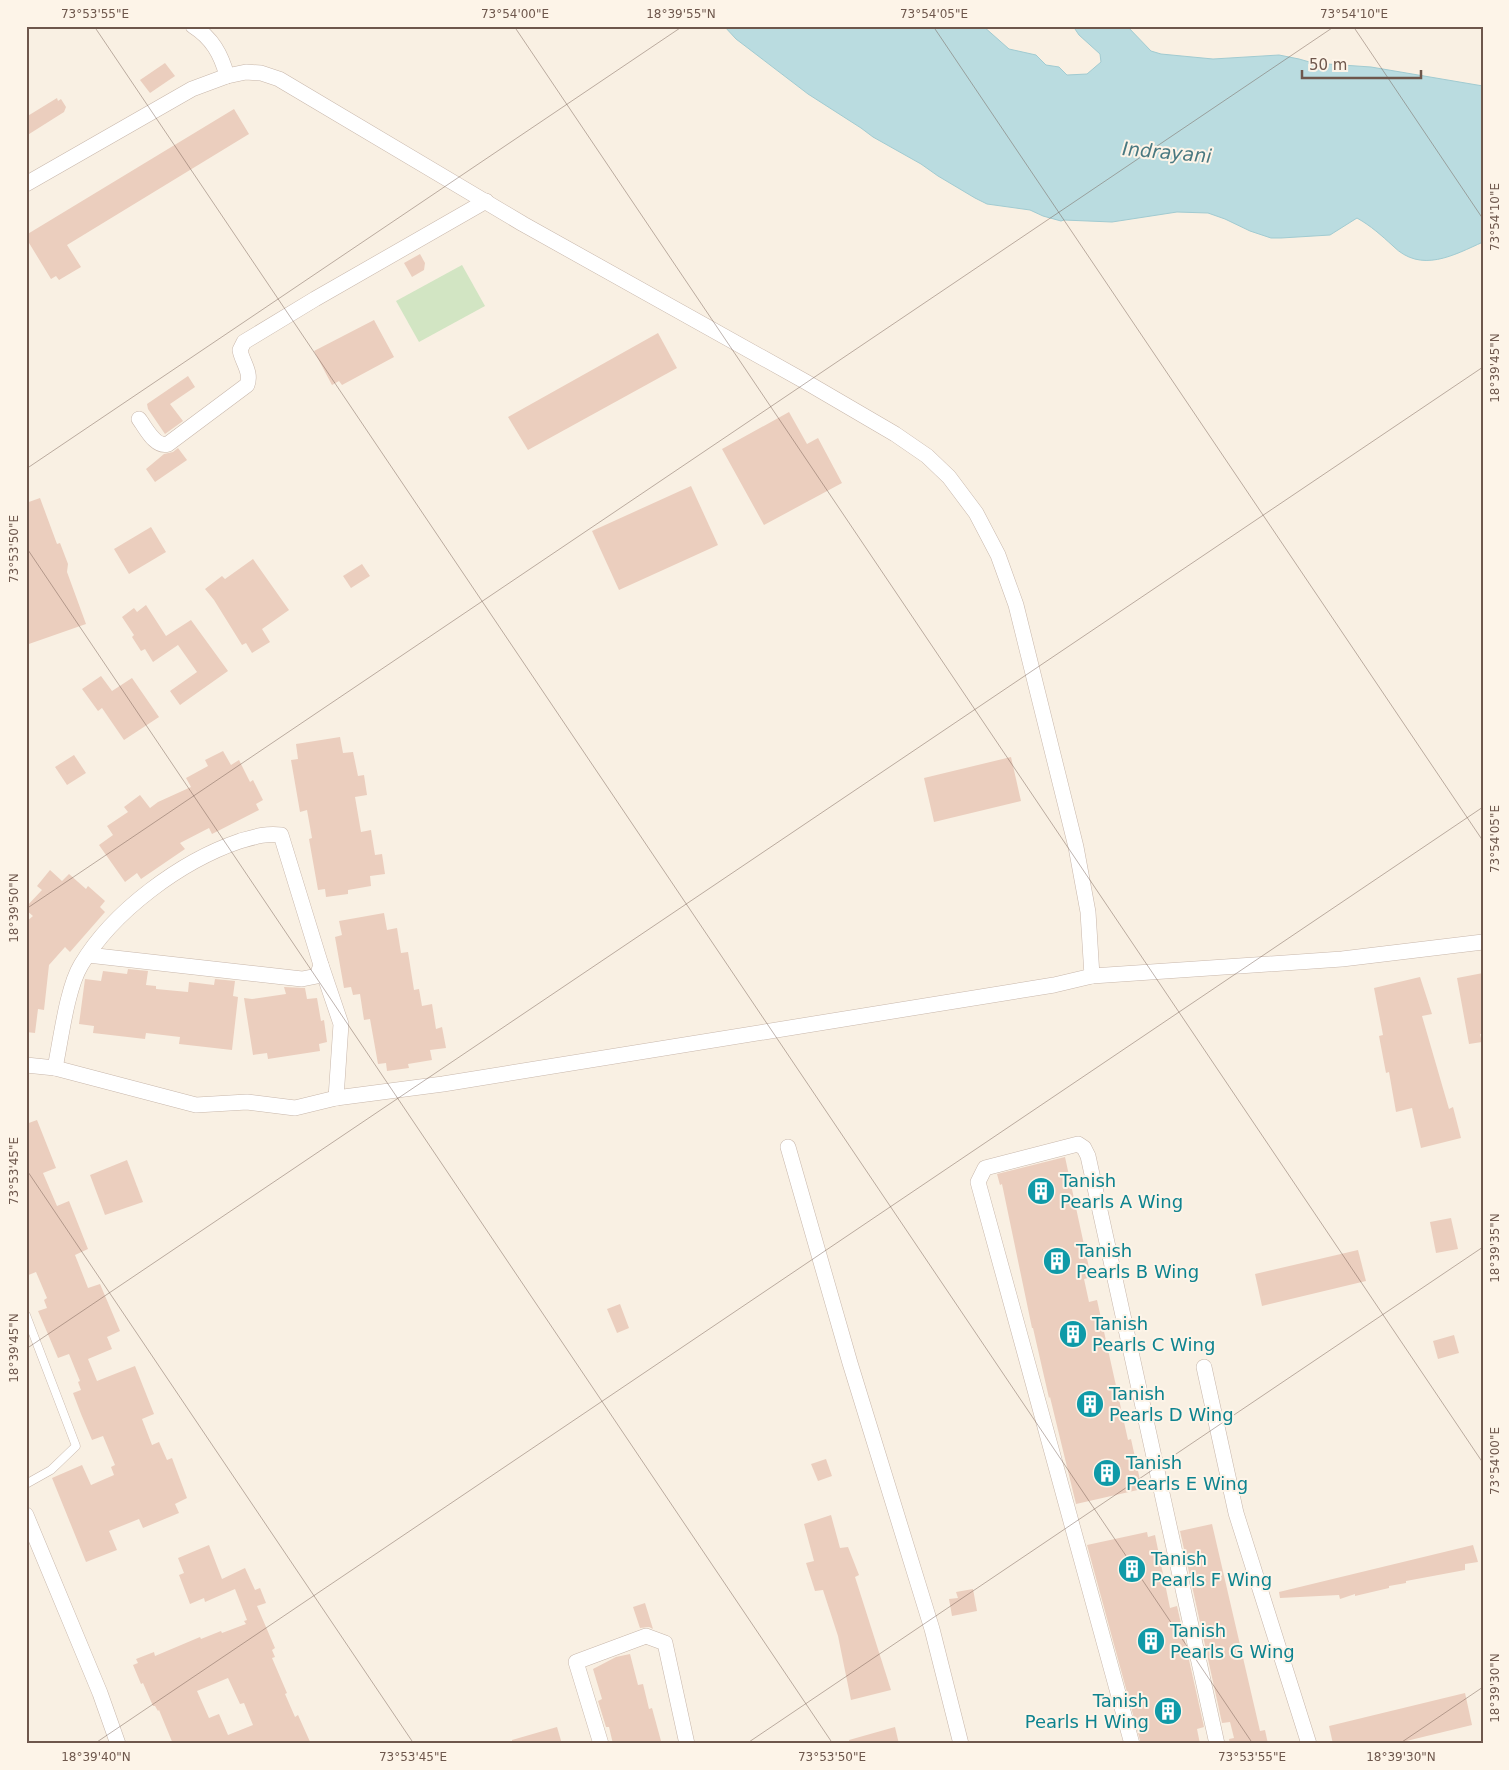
<svg xmlns="http://www.w3.org/2000/svg" width="1509" height="1770" viewBox="0 0 1509 1770" font-family="'DejaVu Sans',sans-serif">
<style>
.green{fill:#d2e5c3}
.water{fill:#badce0;stroke:#a1cbd1}
.building{fill:#ebcebe;fill-rule:evenodd}
.lines{fill:none;stroke-linecap:round;stroke-linejoin:round}
.lane-casing{stroke:#c8b7ab;stroke-width:9}
.street-casing{stroke:#c8b7ab;stroke-width:16}
.lane{stroke:#fff;stroke-width:8}
.street{stroke:#fff;stroke-width:15}
.ticks{fill:none;stroke:#6e574c;stroke-width:1;stroke-opacity:0.45}
.labels{text-anchor:middle;stroke-width:4;stroke-linejoin:round;paint-order:stroke}
.culture-label{font-size:18px;fill:#0d838f;stroke:#fdf4e8;text-anchor:start}
.water-label{font-size:19px;font-style:italic;fill:#487880;stroke:#fdf4e8}
.neatline{fill:none;stroke:#6e574c;stroke-width:2}
.ticks-label{font-size:12px;text-anchor:middle;fill:#6e574c}
</style>
<rect width="100%" height="100%" fill="#f9f0e3"/>
<!-- green -->
<polygon class="green" points="462,265 485,306 419,342 396,301"/>
<!-- water -->
<path class="water" d="M724,26H983L1009,49L1036,55L1046,65L1059,67L1067,75L1087,74L1101,62L1100,54L1079,35L1073,26H1127L1151,51L1161,54L1213,59L1279,55L1299,59L1313,63L1371,67L1483,86V242C1454,255 1421,274 1393,246C1381,235 1371,226 1357,218L1330,235L1281,238H1271L1250,231L1225,219L1208,213L1177,212L1112,222L1064,220L1061,221L1043,216L1030,210L987,204L975,198L938,176L921,164L873,137L861,128L808,94L736,39Z"/>
<!-- building -->
<g class="building">
<polygon points="165,63 175,76 150,93 140,80"/>
<polygon points="57,98 58,101 61,99 66,107 64,112 26,136 26,117"/>
<polygon points="234,109 249,134 67,245 81,267 59,280 56,276 51,279 26,238 26,235"/>
<polygon points="420,254 425,263 424,270 412,277 404,263"/>
<polygon points="374,320 394,357 342,385 339,381 332,385 314,351"/>
<polygon points="658,333 677,368 528,450 508,417"/>
<polygon points="188,376 195,387 170,404 183,421 165,434 148,409 147,404"/>
<polygon points="789,412 807,444 818,438 842,483 764,525 722,449"/>
<polygon points="178,448 187,460 155,482 146,469 164,454 173,452"/>
<polygon points="691,486 718,545 619,590 592,531"/>
<polygon points="40,498 57,544 60,543 68,564 67,572 86,624 26,645 26,503"/>
<polygon points="151,527 166,552 129,574 114,549"/>
<polygon points="253,559 289,610 262,629 270,642 252,653 246,643 242,645 214,600 205,589 222,576 225,579"/>
<polygon points="362,564 370,576 351,588 343,576"/>
<polygon points="146,605 166,636 191,620 228,671 180,705 170,691 197,672 178,645 153,662 145,649 141,651 132,637 134,635 122,617 134,608 137,612"/>
<polygon points="101,676 112,691 132,678 159,717 124,740 102,708 98,711 82,689"/>
<polygon points="340,737 343,753 353,752 358,776 364,775 367,795 355,797 361,832 371,830 375,855 382,854 385,874 370,876 371,886 348,890 348,894 326,897 325,889 318,890 309,839 312,838 307,810 300,812 291,760 298,759 296,744"/>
<polygon points="223,751 231,765 239,760 250,782 253,780 263,800 256,804 259,810 212,834 209,828 180,843 185,849 141,879 137,873 125,882 99,845 113,835 107,826 128,812 124,807 140,795 150,808 158,802 191,787 186,778 208,766 205,760"/>
<polygon points="74,755 86,773 67,785 55,767"/>
<polygon points="1011,757 1021,801 934,822 924,778"/>
<polygon points="50,870 62,881 69,874 86,889 88,886 105,901 100,907 105,912 70,952 65,947 49,965 44,1010 38,1009 35,1033 26,1032 26,922 33,916 26,910 26,907 42,890 37,886"/>
<polygon points="384,913 387,930 397,928 401,953 408,952 414,990 419,989 422,1006 432,1004 436,1029 442,1027 446,1048 430,1050 432,1060 408,1064 409,1068 387,1071 386,1063 378,1064 370,1019 364,1020 360,994 353,995 351,987 344,988 335,937 342,935 339,921"/>
<polygon points="128,969 148,971 146,985 156,986 156,989 188,992 189,982 214,985 215,979 235,981 233,996 238,997 232,1050 179,1044 180,1037 146,1033 145,1039 93,1033 94,1026 79,1024 85,979 101,981 103,971 127,974"/>
<polygon points="1483,973 1483,1034 1480,1034 1482,1042 1469,1044 1457,978"/>
<polygon points="1420,977 1432,1014 1422,1016 1449,1109 1453,1107 1461,1138 1421,1148 1412,1108 1396,1112 1389,1072 1386,1073 1379,1036 1383,1035 1374,988"/>
<polygon points="284,987 305,988 307,999 317,998 321,1021 324,1020 327,1042 319,1044 320,1051 268,1059 267,1053 253,1055 244,998 252,999 286,994"/>
<polygon points="37,1120 56,1168 43,1173 57,1206 69,1201 88,1249 75,1255 88,1288 100,1284 120,1331 107,1337 112,1349 88,1359 97,1381 135,1366 154,1414 142,1419 152,1445 159,1442 167,1460 172,1458 187,1498 175,1504 179,1513 143,1528 139,1519 109,1531 117,1550 86,1562 52,1478 82,1465 91,1485 114,1475 111,1467 115,1465 103,1436 92,1440 81,1414 73,1393 81,1390 78,1382 80,1381 69,1354 58,1358 47,1332 38,1311 47,1308 44,1300 47,1298 36,1272 26,1276 26,1124"/>
<polygon points="1065,1157 1091,1277 1084,1279 1089,1302 1097,1300 1128,1440 1131,1439 1142,1489 1076,1504 1050,1397 1049,1398 1033,1328 1032,1328 1002,1184 1000,1185 997,1174"/>
<polygon points="127,1160 143,1202 105,1215 90,1175"/>
<polygon points="1451,1218 1458,1249 1436,1253 1430,1222"/>
<polygon points="1358,1250 1366,1281 1262,1306 1255,1274"/>
<polygon points="620,1304 629,1328 617,1333 607,1309"/>
<polygon points="1454,1335 1459,1353 1438,1359 1433,1341"/>
<polygon points="826,1459 832,1476 818,1481 811,1464"/>
<polygon points="831,1515 840,1548 848,1547 859,1575 855,1577 891,1690 851,1700 838,1636 823,1590 815,1591 806,1563 814,1561 804,1524"/>
<polygon points="1212,1524 1260,1731 1265,1730 1268,1744 1230,1744 1229,1739 1234,1738 1230,1722 1222,1723 1180,1531"/>
<polygon points="1147,1532 1148,1537 1155,1535 1170,1608 1177,1606 1204,1727 1197,1729 1200,1744 1141,1744 1087,1545"/>
<path d="M209,1545L222,1579L245,1568L255,1590L260,1588L266,1603L257,1606L275,1648L272,1650L275,1657L272,1658L287,1693L285,1694L295,1717L298,1715L311,1744H173L159,1710L158,1711L155,1706H153L143,1683L141,1684L133,1665L138,1663L136,1659L154,1652L155,1656L200,1637L201,1639L221,1631L222,1633L246,1624L244,1621L247,1620L235,1589L205,1602L204,1598L190,1604L179,1575L184,1573L178,1558ZM228,1678L240,1704L244,1703L253,1725L228,1735L219,1714L209,1718L197,1691Z"/>
<polygon points="1473,1545 1478,1562 1465,1564 1465,1570 1406,1581 1406,1583 1389,1586 1389,1588 1355,1596 1355,1594 1340,1599 1339,1595 1280,1598 1279,1592"/>
<polygon points="973,1589 977,1611 952,1616 949,1599 958,1598 956,1592"/>
<polygon points="645,1603 653,1629 649,1627 640,1628 633,1607"/>
<polygon points="630,1654 638,1685 643,1684 649,1709 652,1708 661,1741 659,1742 659,1744 613,1744 609,1727 606,1727 598,1701 602,1699 593,1669 616,1657"/>
<polygon points="1465,1693 1472,1725 1394,1744 1333,1744 1329,1726"/>
<polygon points="557,1727 562,1744 512,1744 512,1740"/>
<polygon points="895,1727 899,1744 850,1744 849,1740"/>
</g>
<g class="lines">
<defs>
<polyline id="lane" points="26,1315 76,1446 51,1470 26,1484"/>
<g id="street">
<path d="M193,26C212,38 221,54 227,76"/>
<polyline points="26,184 192,89 227,76 246,72 261,73 279,79 523,224 806,382 895,434 927,456 949,477 976,513 998,555 1016,605 1076,847 1088,912 1092,976 1054,985 443,1084 336,1098 295,1108 247,1102 196,1105 55,1068"/>
<path d="M139,419C146,428 155,448 168,444L247,385C252,372 242,362 240,350L244,342L315,299L486,201"/>
<polyline points="321,965 341,1024 336,1098"/>
<polyline points="1092,976 1342,959 1483,942"/>
<path d="M26,1065L55,1068C61,1039 67,988 81,965C113,911 181,861 240,841C254,837 266,833 281,835L321,965L317,976L302,979L88,955"/>
<polyline points="788,1147 850,1363 932,1629 961,1744"/>
<polyline points="1204,1367 1236,1513 1309,1744"/>
<polyline points="26,1515 100,1693 118,1744"/>
<polyline points="601,1744 576,1662 646,1636 665,1643 687,1744"/>
<polyline points="1132,1744 978,1182 985,1168 1078,1144 1084,1148 1088,1156 1217,1744"/>
</g>
</defs>
<!-- lane casing -->
<use href="#lane" class="lane-casing"/>
<!-- street casing -->
<use href="#street" class="street-casing"/>
<!-- lane -->
<use href="#lane" class="lane"/>
<!-- street -->
<use href="#street" class="street"/>
</g>
<!-- ticks -->
<path class="ticks" d="M94,26L1253,1744M514,26L1483,1463M933,26L1483,841M1353,26L1483,219M26,29L30,26M26,469L683,26M26,547L833,1744M26,909L1335,26M26,1169L414,1744M26,1349L1483,367M94,1744L1483,807M746,1744L1483,1247M1399,1744L1483,1687"/>
<!-- icons -->
<defs>
<symbol id="building-disc" viewBox="-11 -11 22 22"><circle r="9.5" fill="#0f9aa8" stroke="#fdf4e8"/><path d="M-4-6H4V6H1V3H-1V6H-4ZM-2.5-4.3h1.7v1.8h-1.7ZM.8-4.3h1.7v1.8H.8ZM-2.5-1h1.7V.8h-1.7ZM.8-1h1.7V.8H.8Z" fill="#fff"/></symbol>
</defs>
<g fill-rule="evenodd">
<use href="#building-disc" x="1025" y="1175" width="32" height="32"/>
<use href="#building-disc" x="1041" y="1245" width="32" height="32"/>
<use href="#building-disc" x="1057" y="1318" width="32" height="32"/>
<use href="#building-disc" x="1074" y="1388" width="32" height="32"/>
<use href="#building-disc" x="1091" y="1457" width="32" height="32"/>
<use href="#building-disc" x="1116" y="1553" width="32" height="32"/>
<use href="#building-disc" x="1135" y="1625" width="32" height="32"/>
<use href="#building-disc" x="1152" y="1695" width="32" height="32"/>
</g>
<g class="labels">
<!-- culture labels -->
<g class="culture-label">
<text x="1060" y="1187">Tanish<tspan x="1060" dy="21">Pearls A Wing</tspan></text>
<text x="1076" y="1257">Tanish<tspan x="1076" dy="21">Pearls B Wing</tspan></text>
<text x="1092" y="1330">Tanish<tspan x="1092" dy="21">Pearls C Wing</tspan></text>
<text x="1109" y="1400">Tanish<tspan x="1109" dy="21">Pearls D Wing</tspan></text>
<text x="1126" y="1469">Tanish<tspan x="1126" dy="21">Pearls E Wing</tspan></text>
<text x="1151" y="1565">Tanish<tspan x="1151" dy="21">Pearls F Wing</tspan></text>
<text x="1170" y="1637">Tanish<tspan x="1170" dy="21">Pearls G Wing</tspan></text>
<text x="1149" y="1707" text-anchor="end">Tanish<tspan x="1149" dy="21">Pearls H Wing</tspan></text>
</g>
<!-- water labels -->
<g class="water-label">
<text transform="translate(1167 152) rotate(5)" y="7">Indrayani</text>
</g>
</g>
<!-- border -->
<rect width="1509" height="1770" fill="none" stroke="#fdf4e8" stroke-width="55"/>
<!-- scale -->
<path d="M1302 70v8h119v-8" fill="none" stroke="#6e574c" stroke-width="2.5"/>
<text x="1309" y="70" font-size="15" fill="#6e574c" stroke="#fdf4e8" stroke-width="4" paint-order="stroke">50 m</text>
<rect x="28" y="28" width="1454" height="1714" class="neatline"/>
<g class="ticks-label">
<text x="95" y="18">73°53'55"E</text>
<text x="515" y="18">73°54'00"E</text>
<text x="681" y="18">18°39'55"N</text>
<text x="934" y="18">73°54'05"E</text>
<text x="1354" y="18">73°54'10"E</text>
<text transform="translate(1495 217) rotate(-90)" y="4">73°54'10"E</text>
<text transform="translate(1495 368) rotate(-90)" y="4">18°39'45"N</text>
<text transform="translate(14 549) rotate(-90)" y="4">73°53'50"E</text>
<text transform="translate(1495 839) rotate(-90)" y="4">73°54'05"E</text>
<text transform="translate(14 908) rotate(-90)" y="4">18°39'50"N</text>
<text transform="translate(14 1171) rotate(-90)" y="4">73°53'45"E</text>
<text transform="translate(1495 1248) rotate(-90)" y="4">18°39'35"N</text>
<text transform="translate(14 1348) rotate(-90)" y="4">18°39'45"N</text>
<text transform="translate(1495 1461) rotate(-90)" y="4">73°54'00"E</text>
<text transform="translate(1495 1688) rotate(-90)" y="4">18°39'30"N</text>
<text x="96" y="1761">18°39'40"N</text>
<text x="413" y="1761">73°53'45"E</text>
<text x="832" y="1761">73°53'50"E</text>
<text x="1252" y="1761">73°53'55"E</text>
<text x="1401" y="1761">18°39'30"N</text>
</g>
</svg>
